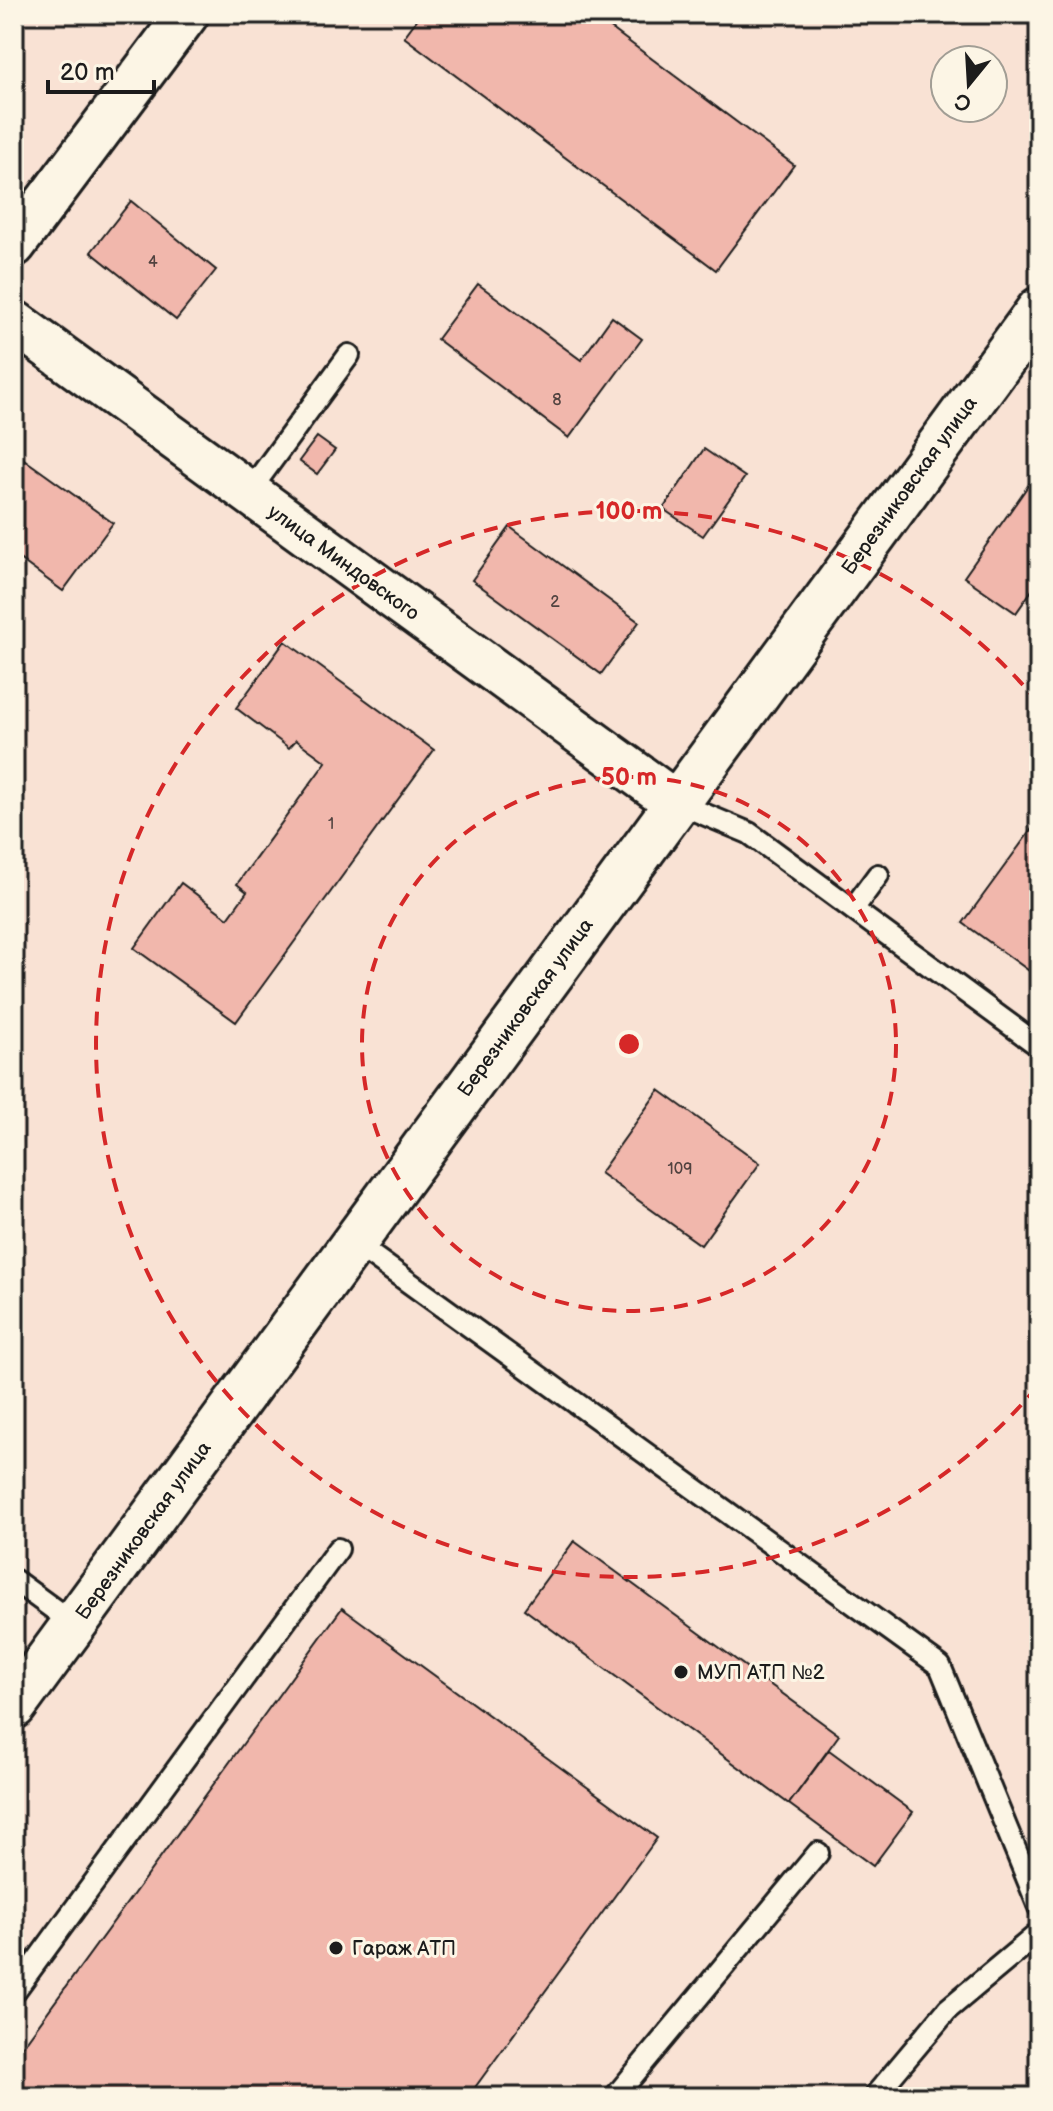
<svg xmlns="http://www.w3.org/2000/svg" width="1053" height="2111" viewBox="0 0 1053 2111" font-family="'Balsamiq Sans',sans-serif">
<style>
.building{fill:#f1b7ac;stroke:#1c1c1c;stroke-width:2}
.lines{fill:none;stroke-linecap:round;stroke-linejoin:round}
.service-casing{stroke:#1c1c1c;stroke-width:26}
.minor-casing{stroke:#1c1c1c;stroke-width:48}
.tertiary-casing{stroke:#1c1c1c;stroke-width:50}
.service{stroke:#fcf5e5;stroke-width:20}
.minor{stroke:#fcf5e5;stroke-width:42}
.tertiary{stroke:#fcf5e5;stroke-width:44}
.ring{fill:none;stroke:#d62828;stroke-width:4;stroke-dasharray:14 10}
.poi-dot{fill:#1c1c1c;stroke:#fcf5e5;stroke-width:3}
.labels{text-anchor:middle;stroke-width:6;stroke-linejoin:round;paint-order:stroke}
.number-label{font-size:16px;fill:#514340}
.street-label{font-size:20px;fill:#1c1c1c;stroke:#fcf5e5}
.poi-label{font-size:20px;fill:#1c1c1c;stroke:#fcf5e5;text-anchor:start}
.centre{fill:#d62828;stroke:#fcf5e5;stroke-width:4}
.ring-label{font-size:24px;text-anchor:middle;font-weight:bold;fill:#d62828;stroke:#fcf5e5;stroke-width:6;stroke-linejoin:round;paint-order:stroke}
</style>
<rect width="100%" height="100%" fill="#f9e2d4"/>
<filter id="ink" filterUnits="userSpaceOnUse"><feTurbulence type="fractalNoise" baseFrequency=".0125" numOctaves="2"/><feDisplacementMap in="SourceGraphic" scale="16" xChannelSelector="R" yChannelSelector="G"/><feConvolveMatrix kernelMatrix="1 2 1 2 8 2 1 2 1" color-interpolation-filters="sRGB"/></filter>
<g filter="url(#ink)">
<!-- building -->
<g class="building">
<polygon points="421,14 592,14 794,165 716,270 404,37"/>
<polygon points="131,201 216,270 176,320 91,252"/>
<polygon points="478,284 581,360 612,317 642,339 569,438 437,339"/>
<polygon points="317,437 335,450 317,474 299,461"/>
<polygon points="704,449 745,477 703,536 663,509"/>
<polygon points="14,452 113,523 63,591 14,555"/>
<polygon points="1039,470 1039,580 1016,613 964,577"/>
<polygon points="510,527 639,622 601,674 472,580"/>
<polygon points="285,641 434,750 236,1022 134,948 181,883 228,918 247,892 237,884 326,762 296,740 289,748 236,708"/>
<polygon points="1039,819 1039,978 963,923"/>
<polygon points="659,1090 760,1163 701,1245 600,1173"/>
<polygon points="574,1541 839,1735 789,1804 524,1609"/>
<polygon points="342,1608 657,1838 468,2097 14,2097 14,2058"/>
<polygon points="829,1750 913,1812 873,1866 789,1804"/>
</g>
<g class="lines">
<defs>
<g id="service">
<polyline points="248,493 349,355"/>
<polyline points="675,802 749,833 1039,1046"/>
<polyline points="853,909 878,875"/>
<polyline points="353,1242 940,1666 1039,1907"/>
<polyline points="14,1580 74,1624"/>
<polyline points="14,1992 338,1549"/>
<polyline points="615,2097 818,1853"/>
<polyline points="874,2097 948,2009 1039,1933"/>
</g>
<g id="minor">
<polyline points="14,245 187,14"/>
<polyline points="14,322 675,802"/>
</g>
<polyline id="tertiary" points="14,1706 1039,310"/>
</defs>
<!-- service casing -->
<use href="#service" class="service-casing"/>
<!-- minor casing -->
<use href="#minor" class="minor-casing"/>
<!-- tertiary casing -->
<use href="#tertiary" class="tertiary-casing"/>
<!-- service -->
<use href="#service" class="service"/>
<!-- minor -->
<use href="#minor" class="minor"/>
<!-- tertiary -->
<use href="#tertiary" class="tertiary"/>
</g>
</g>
<!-- distance rings -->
<g class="ring">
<circle cx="629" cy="1044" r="267"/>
<path d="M1037 1387A533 533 0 1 1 1037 701"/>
</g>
<!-- markers -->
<g class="poi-dot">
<circle cx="681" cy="1672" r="8"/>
<circle cx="336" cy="1948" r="8"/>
</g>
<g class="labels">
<!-- number labels -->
<g class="number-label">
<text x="153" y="267">4</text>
<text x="557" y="405">8</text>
<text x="555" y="607">2</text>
<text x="331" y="829">1</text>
<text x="680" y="1174">109</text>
</g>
<!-- street labels -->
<g class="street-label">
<text transform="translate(909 485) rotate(-54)" y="7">Березниковская улица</text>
<text transform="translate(344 562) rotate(36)" y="7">улица Миндовского</text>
<text transform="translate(525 1007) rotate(-54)" y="7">Березниковская улица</text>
<text transform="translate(143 1530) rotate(-54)" y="7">Березниковская улица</text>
</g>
<!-- poi labels -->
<g class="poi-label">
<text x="697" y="1679">МУП АТП №2</text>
<text x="352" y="1955">Гараж АТП</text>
</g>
</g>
<circle cx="629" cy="1044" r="12" class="centre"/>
<g class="ring-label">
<text x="629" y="519">100 m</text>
<text x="629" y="785">50 m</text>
</g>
<!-- margin -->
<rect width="1053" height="2111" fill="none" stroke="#fcf5e5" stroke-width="48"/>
<rect x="24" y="24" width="1005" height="2063" fill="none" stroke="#1c1c1c" stroke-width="3" filter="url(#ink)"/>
<!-- north arrow -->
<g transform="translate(969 84) rotate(198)"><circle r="38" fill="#fcf5e5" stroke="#a29e95" stroke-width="2"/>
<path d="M0-6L14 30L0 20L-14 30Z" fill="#1c1c1c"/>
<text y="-12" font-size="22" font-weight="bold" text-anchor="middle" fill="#1c1c1c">С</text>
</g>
<!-- scale -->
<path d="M48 80v12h106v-12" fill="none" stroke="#1c1c1c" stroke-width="4"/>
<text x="60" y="80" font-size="24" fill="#1c1c1c" stroke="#fcf5e5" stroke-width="6" paint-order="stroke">20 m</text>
</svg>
